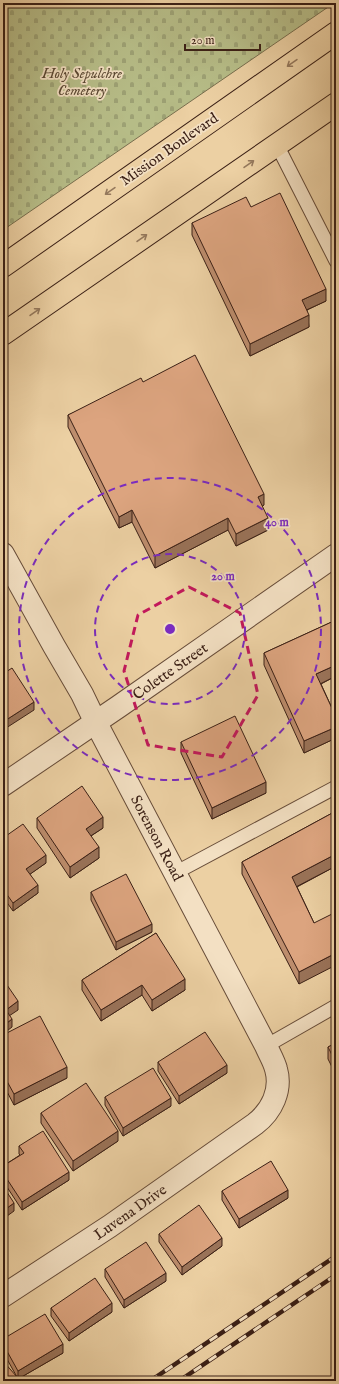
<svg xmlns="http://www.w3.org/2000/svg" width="339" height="1384" viewBox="0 0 339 1384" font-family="'IM FELL English',serif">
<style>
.cemetery{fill:url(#cemetery-stones);stroke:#786e4e}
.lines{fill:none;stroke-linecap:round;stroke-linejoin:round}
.service-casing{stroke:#674c39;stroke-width:15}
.minor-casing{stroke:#674c39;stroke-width:24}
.primary-casing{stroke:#3b2016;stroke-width:24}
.service{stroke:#f3e0c3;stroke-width:13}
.minor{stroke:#f3e0c3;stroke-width:22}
.primary{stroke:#ecd0a3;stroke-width:22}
.rail-casing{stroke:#3b2016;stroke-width:4.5}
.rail{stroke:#f3e0c3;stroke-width:3;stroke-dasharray:9;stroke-linecap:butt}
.wall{fill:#bd8d6d;stroke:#3b2016}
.shaded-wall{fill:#9a7359;stroke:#3b2016}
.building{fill:#dca47f;stroke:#3b2016}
.oneway{stroke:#94785c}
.marked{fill:none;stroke:#c2185b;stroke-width:3;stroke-dasharray:8 5;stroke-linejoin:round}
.ring{fill:none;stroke:#7b2cbf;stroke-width:2;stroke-dasharray:7 5}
.labels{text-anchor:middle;stroke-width:3.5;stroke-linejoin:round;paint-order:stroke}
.park-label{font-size:15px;font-style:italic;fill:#5a4732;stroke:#f3e0c3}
.street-label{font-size:15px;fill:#3b2016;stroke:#f3e0c3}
.centre{fill:#7b2cbf;stroke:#f3e0c3;stroke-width:2}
.ring-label{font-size:12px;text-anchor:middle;font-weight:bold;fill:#7b2cbf;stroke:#f3e0c3;stroke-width:3.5;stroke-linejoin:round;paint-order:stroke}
</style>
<defs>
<pattern id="cemetery-stones" width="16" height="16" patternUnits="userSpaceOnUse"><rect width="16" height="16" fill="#b6bc87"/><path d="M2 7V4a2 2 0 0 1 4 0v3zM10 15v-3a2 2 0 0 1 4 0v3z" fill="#9da174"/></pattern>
</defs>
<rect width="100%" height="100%" fill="#ecd0a3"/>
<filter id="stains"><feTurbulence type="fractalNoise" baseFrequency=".005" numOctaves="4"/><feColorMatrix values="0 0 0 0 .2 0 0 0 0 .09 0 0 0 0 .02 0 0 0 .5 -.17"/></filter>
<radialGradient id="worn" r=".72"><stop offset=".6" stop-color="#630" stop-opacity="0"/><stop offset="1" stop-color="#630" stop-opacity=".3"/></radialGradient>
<!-- cemetery -->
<polygon class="cemetery" points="3,3 334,3 3,230"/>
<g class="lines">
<defs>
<g id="service">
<polyline points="277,145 336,261"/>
<polyline points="175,873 336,787"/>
<polyline points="266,1046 336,1006"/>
</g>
<g id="minor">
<path d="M3,554L54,646L82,694L95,721L266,1046C269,1053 274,1061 276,1069C282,1090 272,1111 255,1124L110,1226L3,1296"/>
<polyline points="3,785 118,707 336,555"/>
</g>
<g id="primary">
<polyline points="3,266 336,33"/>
<polyline points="3,334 336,104"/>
</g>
</defs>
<!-- service casing -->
<use href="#service" class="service-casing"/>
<!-- minor casing -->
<use href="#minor" class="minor-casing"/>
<!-- primary casing -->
<use href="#primary" class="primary-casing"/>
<!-- service -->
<use href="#service" class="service"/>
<!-- minor -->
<use href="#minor" class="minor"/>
<!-- primary -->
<use href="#primary" class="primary"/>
<defs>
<g id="rail">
<polyline points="150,1381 336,1256"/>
<polyline points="179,1381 336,1275"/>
</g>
</defs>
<!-- rail casing -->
<use href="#rail" class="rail-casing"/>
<!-- rail -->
<use href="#rail" class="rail"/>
</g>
<!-- wall -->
<g class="wall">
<polygon points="251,207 326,301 307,310 309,327 250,356 192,235 192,223"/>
<polygon points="143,382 264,505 262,506 268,530 236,546 228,530 155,568 132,522 119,528 68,427 68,415"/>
<polygon points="336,620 336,676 321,684 336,717 336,738 304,753 264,665 264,653"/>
<polygon points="181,742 266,793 212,819 181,753"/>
<polygon points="336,811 336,866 297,887 314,923 299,984 242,874 242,862"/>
<polygon points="37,818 103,828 91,836 99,858 70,878 37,828"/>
<polygon points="3,838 46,863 30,874 38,893 13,911 3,897"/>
<polygon points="91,892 152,932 116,950 91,900"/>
<polygon points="156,933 185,990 152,1011 142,995 101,1021 82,990 82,980"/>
<polygon points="3,1035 67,1078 14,1105 3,1084"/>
<polygon points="336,1043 336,1075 328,1059 328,1047"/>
<polygon points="158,1062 227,1073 179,1104 158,1071"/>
<polygon points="105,1097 171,1106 123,1136 105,1105"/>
<polygon points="41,1113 118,1141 73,1171 41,1123"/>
<polygon points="19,1146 69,1180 22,1210 3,1181 3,1166 20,1155 19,1154"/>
<polygon points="222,1191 288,1198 239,1228 222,1200"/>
<polygon points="159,1234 222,1246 182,1275 159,1242"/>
<polygon points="105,1269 166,1281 124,1308 105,1277"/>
<polygon points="51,1308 112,1312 69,1341 51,1316"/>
<polygon points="3,1339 63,1353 18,1379 17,1377 17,1381 17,1377 3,1352"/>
</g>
<!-- shaded-wall -->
<g class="shaded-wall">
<polygon points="326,289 326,301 302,312 302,300"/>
<polygon points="309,315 309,327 250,356 250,344"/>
<polygon points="264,494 264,505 258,509 258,497"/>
<polygon points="132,510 132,522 119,528 119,517"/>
<polygon points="228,518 228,530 155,568 155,556"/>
<polygon points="268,518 268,530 236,546 236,534"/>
<polygon points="336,665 336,676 316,686 316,674"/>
<polygon points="34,702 34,710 3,730 3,722"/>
<polygon points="336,727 336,738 304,753 304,741"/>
<polygon points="266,782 266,793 212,819 212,808"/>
<polygon points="103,817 103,828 86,839 86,829"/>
<polygon points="99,847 99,858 70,878 70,867"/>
<polygon points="336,854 336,866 292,889 292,877"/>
<polygon points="46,855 46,863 26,877 26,869"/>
<polygon points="38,885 38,893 13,911 13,903"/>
<polygon points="152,924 152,932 116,950 116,942"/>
<polygon points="336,953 336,965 299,984 299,972"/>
<polygon points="185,979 185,990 152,1011 152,1000"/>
<polygon points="142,985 142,995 101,1021 101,1010"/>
<polygon points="18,1001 18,1010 6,1018 6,1010"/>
<polygon points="12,1019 12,1027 3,1034 3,1026"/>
<polygon points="227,1065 227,1073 179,1104 179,1096"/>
<polygon points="67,1067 67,1078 14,1105 14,1094"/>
<polygon points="171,1098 171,1106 123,1136 123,1128"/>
<polygon points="118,1131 118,1141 73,1171 73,1161"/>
<polygon points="69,1172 69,1180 22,1210 22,1202"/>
<polygon points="288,1190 288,1198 239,1228 239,1219"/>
<polygon points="14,1203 14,1211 3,1219 3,1211"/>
<polygon points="222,1238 222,1246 182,1275 182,1267"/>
<polygon points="166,1273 166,1281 124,1308 124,1300"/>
<polygon points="112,1303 112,1312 69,1341 69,1333"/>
<polygon points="63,1344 63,1353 18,1379 18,1371"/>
<polygon points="17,1377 17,1381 11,1381"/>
</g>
<!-- building -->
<g class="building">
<polygon points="280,193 326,289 302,300 309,315 250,344 192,223 246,197 251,207"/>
<polygon points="195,355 264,494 258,497 268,518 236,534 228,518 155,556 132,510 119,517 68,415 141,378 143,382"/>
<polygon points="336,620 336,665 316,674 336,717 336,727 304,741 264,653"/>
<polygon points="12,668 34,702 3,722 3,674"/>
<polygon points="235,716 266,782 212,808 181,742"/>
<polygon points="82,786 103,817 86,829 99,847 70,867 37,818"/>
<polygon points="336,811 336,854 292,877 314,923 336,912 336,953 299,972 242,862"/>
<polygon points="23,824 46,855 26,869 38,885 13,903 3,889 3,838"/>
<polygon points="126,874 152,924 116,942 91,892"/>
<polygon points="156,933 185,979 152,1000 142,985 101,1010 82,980"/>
<polygon points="7,985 18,1001 6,1010 12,1019 3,1026 3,987"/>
<polygon points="40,1016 67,1067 14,1094 3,1074 3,1035"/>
<polygon points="205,1032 227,1065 179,1096 158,1062"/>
<polygon points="336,1043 336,1063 328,1047"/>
<polygon points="153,1068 171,1098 123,1128 105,1097"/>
<polygon points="86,1083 118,1131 73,1161 41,1113"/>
<polygon points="43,1131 69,1172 22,1202 3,1173 3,1166 24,1153 19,1146"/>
<polygon points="271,1161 288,1190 239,1219 222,1191"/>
<polygon points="3,1186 14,1203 3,1211"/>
<polygon points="199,1205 222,1238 182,1267 159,1234"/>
<polygon points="146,1242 166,1273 124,1300 105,1269"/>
<polygon points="95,1278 112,1303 69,1333 51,1308"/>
<polygon points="45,1314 63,1344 18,1371 3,1344 3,1339"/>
<polygon points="3,1361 17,1377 11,1381 3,1381"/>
</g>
<!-- one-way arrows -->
<defs><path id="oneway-shaft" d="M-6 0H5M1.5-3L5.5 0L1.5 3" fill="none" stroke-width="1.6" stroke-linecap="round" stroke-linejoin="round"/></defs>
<g class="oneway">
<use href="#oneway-shaft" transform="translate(292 63) rotate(145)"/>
<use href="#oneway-shaft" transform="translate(249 164) rotate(-35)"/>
<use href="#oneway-shaft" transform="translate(110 191) rotate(145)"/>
<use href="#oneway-shaft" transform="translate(142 238) rotate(-35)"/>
<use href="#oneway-shaft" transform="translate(35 312) rotate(-35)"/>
</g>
<!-- marked area -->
<path class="marked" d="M189,587L240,613L258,695L222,757L148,745L124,671L138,615Z"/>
<!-- distance rings -->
<g class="ring">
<circle cx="170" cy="629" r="75"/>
<circle cx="170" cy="629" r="151"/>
</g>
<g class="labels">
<!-- park labels -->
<g class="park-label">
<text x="82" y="78">Holy Sepulchre<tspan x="82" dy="17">Cemetery</tspan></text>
</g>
<!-- street labels -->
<g class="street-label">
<text transform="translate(169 149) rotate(-35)" y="5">Mission Boulevard</text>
<text transform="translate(170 671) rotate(-35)" y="5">Colette Street</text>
<text transform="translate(157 838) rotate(62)" y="5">Sorenson Road</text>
<text transform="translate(130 1212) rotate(-35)" y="5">Luvena Drive</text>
</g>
</g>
<circle cx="170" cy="629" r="6" class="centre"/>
<g class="ring-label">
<text x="277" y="526">40 m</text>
<text x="223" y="580">20 m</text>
</g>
<!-- margin -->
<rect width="339" height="1384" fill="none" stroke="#ecd0a3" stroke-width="16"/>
<rect x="4" y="4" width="331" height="1376" fill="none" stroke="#3b2016" stroke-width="2"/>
<rect x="8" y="8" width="323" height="1368" fill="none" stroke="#3b2016"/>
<!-- scale -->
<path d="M185 44v6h75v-6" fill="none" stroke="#3b2016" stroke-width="2"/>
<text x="191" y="44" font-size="12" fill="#3b2016" stroke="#f3e0c3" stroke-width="3" paint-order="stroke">20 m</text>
<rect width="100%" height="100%" filter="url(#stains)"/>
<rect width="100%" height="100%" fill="url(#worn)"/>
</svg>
